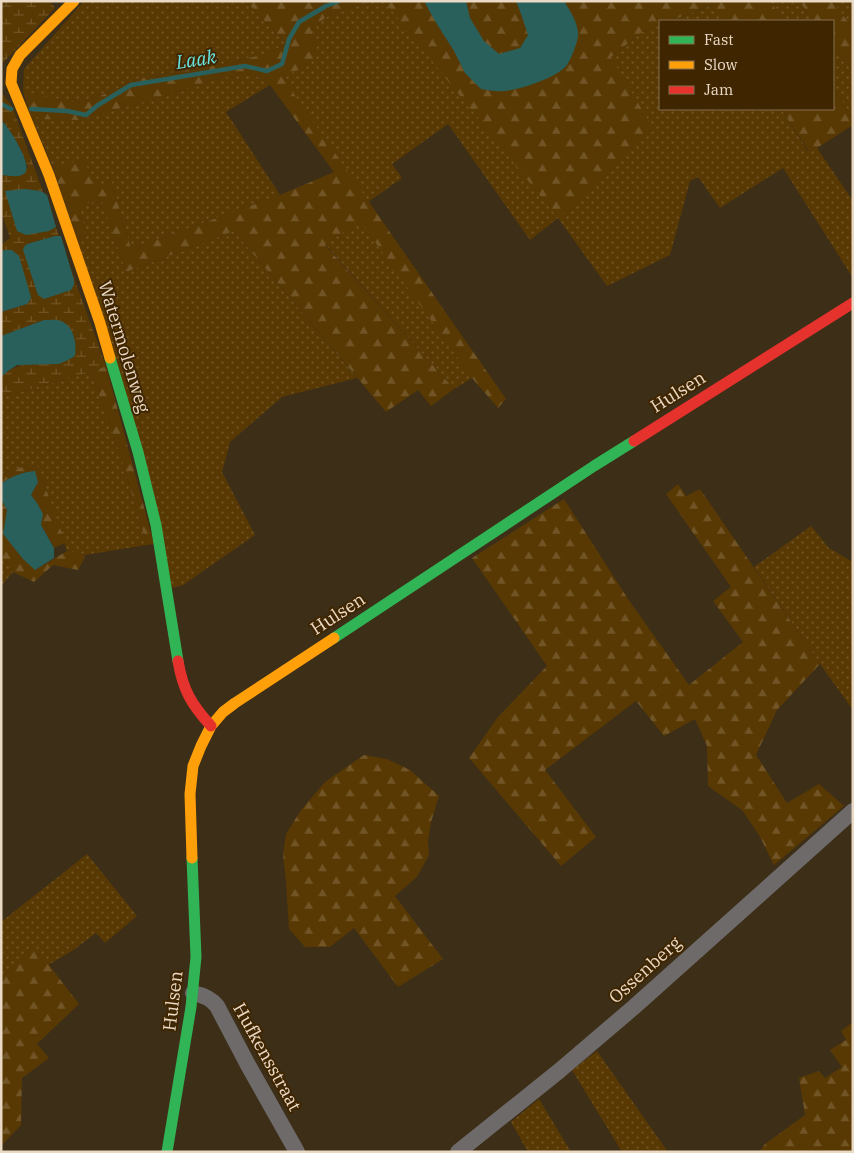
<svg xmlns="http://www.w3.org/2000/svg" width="854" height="1153" viewBox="0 0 854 1153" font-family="'IBM Plex Serif',serif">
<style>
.grass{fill:url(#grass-dots)}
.forest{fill:url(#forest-firs)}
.wetland{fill:url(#wetland-marsh);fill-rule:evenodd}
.water{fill:#29605c}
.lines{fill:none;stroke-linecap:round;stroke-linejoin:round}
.stream{stroke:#29605c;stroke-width:4.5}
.street{stroke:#6e6a6a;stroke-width:16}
.fast{stroke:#30b455;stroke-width:11}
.slow{stroke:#ff9f0a;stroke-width:11}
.jam{stroke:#e5322d;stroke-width:11}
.labels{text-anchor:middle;stroke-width:4;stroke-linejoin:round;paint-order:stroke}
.street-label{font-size:18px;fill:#e9d9c5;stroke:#402600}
.water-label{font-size:19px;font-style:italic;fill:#66e6e2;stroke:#402600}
</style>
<defs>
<pattern id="grass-dots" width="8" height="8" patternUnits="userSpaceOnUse" patternTransform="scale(1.25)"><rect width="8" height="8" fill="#593903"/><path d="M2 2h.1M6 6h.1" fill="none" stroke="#715526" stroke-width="1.8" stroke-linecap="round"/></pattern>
<pattern id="forest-firs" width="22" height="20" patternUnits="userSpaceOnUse" patternTransform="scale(1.25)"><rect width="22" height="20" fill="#593903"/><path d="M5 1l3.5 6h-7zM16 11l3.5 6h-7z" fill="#715526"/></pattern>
<pattern id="wetland-marsh" width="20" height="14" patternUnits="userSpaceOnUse" patternTransform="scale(1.25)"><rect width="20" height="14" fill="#593903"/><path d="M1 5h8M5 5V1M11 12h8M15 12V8" fill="none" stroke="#715526"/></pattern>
</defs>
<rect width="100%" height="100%" fill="#3c2e17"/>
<!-- grass -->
<g class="grass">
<polygon points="84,1 246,1 286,44 266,54 219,65 141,78 100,96 78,103 55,99 23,91 24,69"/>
<polygon points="372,1 384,1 611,57 642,32 660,25 660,109 781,109 808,151 817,148 853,201 853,278 783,168 720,208 698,177 690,181 670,255 607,286 558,218 530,240 448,124 392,164 402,178 368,202 281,77 305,67 317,47 311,28 331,14"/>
<polygon points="770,1 799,1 814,21 784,21"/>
<polygon points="833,1 853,1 853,29"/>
<polygon points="713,5 723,21 670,21"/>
<polygon points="833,46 853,72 853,117 833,89"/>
<polygon points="251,73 270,85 226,112 280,195 131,249 112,182 95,187 53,168 29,112 79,120 110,111 158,98 208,81"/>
<polygon points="102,201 126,272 234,231 357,378 282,397 230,442 222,472 255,535 183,585 172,588 77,239 86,235 78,204"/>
<polygon points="360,220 472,378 454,389 325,244"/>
<polygon points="91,372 121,457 147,545 85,555 67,551 43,480 29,464 1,475 1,397"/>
<polygon points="811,526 829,548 853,562 853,710 820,664 754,567"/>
<polygon points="1,555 13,572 1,586"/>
<polygon points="87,854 137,916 105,943 96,933 75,949 48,965 36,949 1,978 1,922"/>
<polygon points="597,1051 668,1152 622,1152 572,1070"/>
<polygon points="539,1099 571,1152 528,1152 511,1122"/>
</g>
<!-- forest -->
<g class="forest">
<polygon points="246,1 372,1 331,14 311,28 317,47 315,59 305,67 282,77 506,399 498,408 472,378 360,221 325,245 454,389 431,406 418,390 386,412 234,231 126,272 102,201 78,204 86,235 77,239 53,168 84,159 95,186 112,182 131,249 280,195 334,172 270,85 251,73 208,81 158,98 110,111 79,120 40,119 29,112 23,91 55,99 78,103 100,96 141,78 219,65 266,54 286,44"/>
<polygon points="384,1 770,1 784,21 723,21 712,5 670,21 660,21 660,25 642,32 611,57 654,130 558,218"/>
<polygon points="799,1 833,1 853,29 853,72 833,46 833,21 814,21"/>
<polygon points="833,89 853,117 853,125 817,148 809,151 781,109 833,109"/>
<polygon points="106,366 154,544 147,545 121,457 91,372"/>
<polygon points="29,464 38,467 63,536 65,543 54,548 41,525 37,503 31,495 38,482 26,472 6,480 1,484 1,475"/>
<polygon points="678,484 686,496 700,489 820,664 777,710 756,755 787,803 819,784 844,806 774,865 759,835 742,810 708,786 707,746 695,719 664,736 636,701 545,770 596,837 561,866 469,758 498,717 547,666 472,558 564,499 628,599 689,685 743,642 713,601 731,587 666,494"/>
<polygon points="1,499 7,510 35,570 67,551 85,555 84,559 78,570 53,565 34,582 13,572 1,555"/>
<polygon points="364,755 387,759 410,770 439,796 431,822 428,841 429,855 417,877 395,896 443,959 398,987 354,928 330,947 305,947 289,929 286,882 283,854 286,834 301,810 325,782"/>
<polygon points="36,948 79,1004 37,1044 49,1058 22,1078 21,1125 1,1146 1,978"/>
<polygon points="853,1022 853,1039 851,1041 853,1043 853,1152 759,1152 765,1144 805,1115 799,1078 819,1071 825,1078 842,1067 830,1050 846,1040 841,1031"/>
</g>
<!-- wetland -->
<g class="wetland">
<polygon points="1,1 50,1 55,8 1,65"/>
<path d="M1,92L12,106L106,366L91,372L1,397V377C16,363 27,364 46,364L44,320L1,336V312L27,304L31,297L24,278L6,250L1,251V245L10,238L1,211V175H11L28,168C25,156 10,128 1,120ZM55,236L71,290L64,292L24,247L27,244Z"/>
</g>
<!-- water -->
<g class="water">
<path d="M424,1H466L470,18L484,41L499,54L520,48L528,35L521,14L516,1H564C570,11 579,24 578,36C577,44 571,59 567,65C557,78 519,90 504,91C496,92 488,90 481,89L465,73L454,51L435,21Z"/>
<path d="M1,120C9,127 33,165 25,173C19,179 8,175 1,175Z"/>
<polygon points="25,189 41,191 47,195 56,227 49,231 26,235 17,231 5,191"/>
<polygon points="55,236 61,236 74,280 74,285 71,290 44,299 38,295 23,250 24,247 27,244"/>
<polygon points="6,250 12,250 19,256 31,297 30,300 27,304 1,312 1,251"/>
<path d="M44,320C50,320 55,319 61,321C74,326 77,344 75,356L68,360L59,364L17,365L8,371L1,377V336Z"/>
<path d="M35,471L38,482L31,495L37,503L43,514L41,525L54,548V558L35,570L23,559L3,534L7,510L1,499V484C11,476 23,472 35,471Z"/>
</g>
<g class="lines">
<!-- stream -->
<g class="stream">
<polyline points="1,104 11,109"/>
<polyline points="31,109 67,111 86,115 98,105 131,85 245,66 267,71 282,64 289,39 299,22 326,6 339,1"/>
</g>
<!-- street -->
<g class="street">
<path d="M193,993C203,995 211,998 217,1006L248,1065L297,1152"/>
<polyline points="458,1152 559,1071 634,1007 853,811"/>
</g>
<!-- fast -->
<g class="fast">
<polyline points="110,358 138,452 156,525 178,661"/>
<polyline points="334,638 594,466 634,441"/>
<polyline points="167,1152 191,1007 196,957 192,858"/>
</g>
<!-- slow -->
<g class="slow">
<polyline points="74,1 20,55 12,69 11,83 49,175 100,323 110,358"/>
<polyline points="192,858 190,794 193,766 201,746 211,726 223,712 235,703 334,638"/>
</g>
<!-- jam -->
<g class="jam">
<polyline points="634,441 853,303"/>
<path d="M178,661C183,690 191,704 211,726"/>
</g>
</g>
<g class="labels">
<!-- street labels -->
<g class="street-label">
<text transform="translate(124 347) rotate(73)" y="6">Watermolenweg</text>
<text transform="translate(678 392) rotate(-32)" y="6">Hulsen</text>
<text transform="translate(338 614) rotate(-33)" y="6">Hulsen</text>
<text transform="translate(645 970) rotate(-42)" y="6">Ossenberg</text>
<text transform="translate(173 1001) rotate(-83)" y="6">Hulsen</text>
<text transform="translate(267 1057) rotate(61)" y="6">Hufkensstraat</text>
</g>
<!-- water labels -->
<g class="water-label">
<text transform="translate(196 59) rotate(-9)" y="7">Laak</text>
</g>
</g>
<!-- border -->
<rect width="854" height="1153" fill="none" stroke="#e9d9c5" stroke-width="5"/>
<!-- legend -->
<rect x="659" y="20" width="175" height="90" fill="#402600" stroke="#846e4f"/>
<rect x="669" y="36" width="25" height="8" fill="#30b455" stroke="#846e4f"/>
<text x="704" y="45" font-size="15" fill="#e9d9c5">Fast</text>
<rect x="669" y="61" width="25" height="8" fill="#ff9f0a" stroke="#846e4f"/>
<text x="704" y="70" font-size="15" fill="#e9d9c5">Slow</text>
<rect x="669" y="86" width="25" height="8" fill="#e5322d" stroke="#846e4f"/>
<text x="704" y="95" font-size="15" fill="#e9d9c5">Jam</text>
</svg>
